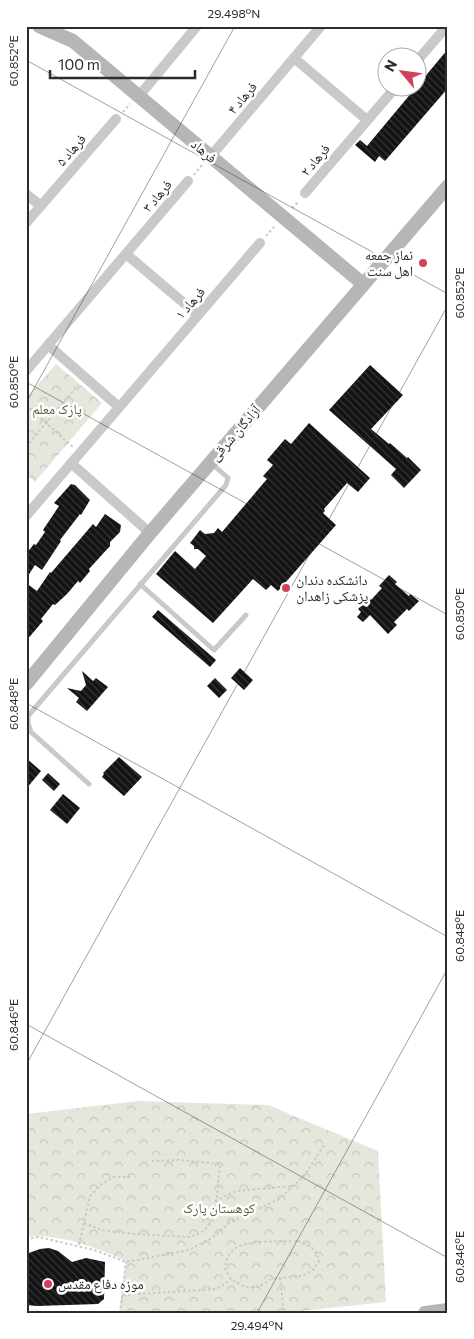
<svg xmlns="http://www.w3.org/2000/svg" width="474" height="1339" viewBox="0 0 474 1339" font-family="Commissioner,'Noto Naskh Arabic',sans-serif">
<style>
.park{fill:url(#park-crowns)}
.building{fill:url(#building-back-hatch)}
.lines{fill:none;stroke-linecap:round;stroke-linejoin:round}
.path{stroke:#c9c9c9;stroke-width:2;stroke-dasharray:2.5 2.5;stroke-linecap:butt}
.lane{stroke:#c9c9c9;stroke-width:5}
.street{stroke:#c9c9c9;stroke-width:10}
.secondary{stroke:#b6b6b6;stroke-width:14}
.ticks{fill:none;stroke:#2c2c2c;stroke-width:1;stroke-opacity:0.45}
.poi-dot{fill:#d0425b;stroke:#fff;stroke-width:2}
.labels{text-anchor:middle;stroke-width:5;stroke-linejoin:round;paint-order:stroke}
.street-label{font-size:14px;fill:#2c2c2c;stroke:#fff}
.poi-label{font-size:14px;fill:#2c2c2c;stroke:#fff;text-anchor:start}
.park-label{font-size:14px;fill:#54633f;stroke:#fff}
.neatline{fill:none;stroke:#2c2c2c;stroke-width:2}
.ticks-label{font-size:12px;text-anchor:middle;fill:#2c2c2c}
</style>
<defs>
<pattern id="park-crowns" width="20" height="18" patternUnits="userSpaceOnUse" patternTransform="scale(1.25)"><rect width="20" height="18" fill="#e4e8dc"/><path d="M2 6a3 3 0 1 1 6 0M12 15a3 3 0 1 1 6 0" fill="none" stroke="#c4c7bd"/></pattern>
<pattern id="building-back-hatch" width="6" height="6" patternUnits="userSpaceOnUse" patternTransform="scale(1.25)"><rect width="6" height="6" fill="#131313"/><path d="M-1 5l2 2M0 0l6 6M5-1l2 2" fill="none" stroke="#363636"/></pattern>
</defs>
<rect width="100%" height="100%" fill="#fff"/>
<!-- park -->
<g class="park">
<polygon points="56,364 102,403 35,482 26,474 26,398"/>
<path d="M138,1101L268,1105L378,1151L386,1302L283,1313H119L126,1261C97,1248 59,1233 26,1237V1114Z"/>
</g>
<!-- building -->
<g class="building">
<polygon points="448,49 448,88 385,161 379,156 375,162 355,145 360,140 367,146"/>
<polygon points="370,365 403,395 371,429 389,444 390,443 407,458 408,457 421,470 404,488 391,475 396,469 329,410"/>
<polygon points="309,423 370,478 358,492 347,483 324,509 325,511 323,513 336,525 278,591 271,585 266,590 253,579 213,623 156,574 175,551 195,569 206,556 198,549 194,549 194,546 190,543 194,538 200,530 205,534 214,533 218,528 222,532 267,479 263,476 273,465 267,460 285,439 291,444"/>
<polygon points="71,484 75,485 90,500 81,515 80,514 60,540 61,541 42,570 35,565 26,579 26,554 34,544 36,545 45,532 43,530 59,506 54,503"/>
<polygon points="105,514 121,525 120,532 110,542 110,546 89,569 90,571 80,583 78,581 67,594 55,605 53,604 41,619 43,621 26,641 26,583 37,591 50,572 51,573 93,524 96,527"/>
<polygon points="389,575 397,582 395,584 409,596 410,594 419,601 409,611 407,609 394,622 397,625 388,634 370,615 363,622 357,617 361,612 358,609 369,598 371,600 382,588 379,586"/>
<polygon points="158,610 216,660 210,667 152,617"/>
<polygon points="240,668 253,680 244,690 231,678"/>
<polygon points="82,671 93,681 96,678 108,687 87,711 76,702 79,698 67,688 81,691 86,685"/>
<polygon points="215,678 227,690 219,698 207,686"/>
<polygon points="119,757 142,777 124,796 102,777 104,774 103,773"/>
<polygon points="26,758 41,771 26,789"/>
<polygon points="48,773 60,784 54,791 42,780"/>
<polygon points="63,794 80,808 67,824 50,810"/>
<polygon points="49,1248 58,1251 72,1262 86,1258 105,1262 104,1299 98,1304 37,1306 26,1305 26,1254 40,1249"/>
</g>
<g class="lines">
<!-- path -->
<g class="path">
<polyline points="123,112 130,104"/>
<polyline points="194,175 202,165"/>
<polyline points="292,208 299,201"/>
<polyline points="266,236 275,226"/>
<polyline points="26,405 73,447"/>
<polyline points="26,447 78,385"/>
<polyline points="215,1201 236,1191 292,1186"/>
<polyline points="84,1223 102,1230 134,1234 190,1237 204,1231 215,1217 220,1164 179,1160 152,1161"/>
<polyline points="26,1239 39,1237 94,1250 126,1262 189,1250 212,1238 229,1223 279,1199 305,1175 324,1145"/>
<path d="M298,1241C309,1245 317,1249 319,1261L312,1271L302,1276L271,1279L259,1287H245L231,1279L225,1268C226,1262 227,1255 233,1250C244,1239 282,1242 298,1241Z"/>
<polyline points="79,1245 90,1196 103,1183 114,1177 130,1177"/>
<polyline points="280,1278 284,1313"/>
<polyline points="123,1295 217,1289 231,1279"/>
<polyline points="37,1313 38,1309"/>
<polyline points="120,1313 126,1262"/>
</g>
<!-- lane -->
<g class="lane">
<polyline points="140,584 214,650 246,615"/>
<polyline points="89,784 31,732 28,723 28,716 226,485 228,478 211,463"/>
</g>
<!-- street -->
<g class="street">
<polyline points="294,58 367,120"/>
<polyline points="416,62 447,26"/>
<polyline points="139,96 197,26"/>
<polyline points="211,156 321,26"/>
<polyline points="305,193 395,88"/>
<polyline points="26,194 41,206"/>
<polyline points="26,223 116,119"/>
<polyline points="126,254 198,315"/>
<polyline points="48,345 119,407"/>
<polyline points="26,371 188,181"/>
<polyline points="71,463 150,533"/>
<polyline points="26,516 260,243"/>
</g>
<!-- secondary -->
<g class="secondary">
<polyline points="39,26 73,41 363,284"/>
<polyline points="26,684 150,533 448,186"/>
<polyline points="425,1313 448,1310"/>
</g>
</g>
<!-- ticks -->
<path class="ticks" d="M26,60L448,294M26,382L448,615M26,403L235,26M26,703L448,937M26,1024L448,1258M26,1065L448,305M257,1313L448,968"/>
<!-- markers -->
<g class="poi-dot">
<circle cx="423" cy="263" r="5"/>
<circle cx="286" cy="588" r="5"/>
<circle cx="48" cy="1284" r="5"/>
</g>
<g class="labels">
<!-- street labels -->
<g class="street-label">
<text transform="translate(242 98) rotate(-50)" y="5">فرهاد ۴</text>
<text transform="translate(71 150) rotate(-49)" y="5">فرهاد ۵</text>
<text transform="translate(204 151) rotate(40)" y="5">فرهاد</text>
<text transform="translate(315 160) rotate(-50)" y="5">فرهاد ۲</text>
<text transform="translate(157 196) rotate(-50)" y="5">فرهاد ۳</text>
<text transform="translate(190 303) rotate(-49)" y="5">فرهاد ۱</text>
<text transform="translate(235 433) rotate(-49)" y="5">آزادگان شرقی</text>
</g>
<!-- poi labels -->
<g class="poi-label">
<text x="413" y="260" text-anchor="end">نماز جمعه<tspan x="413" dy="16">اهل سنت</tspan></text>
<text x="296" y="585">دانشکده دندان<tspan x="296" dy="16">پزشکی زاهدان</tspan></text>
<text x="58" y="1289">موزه دفاع مقدس</text>
</g>
<!-- park labels -->
<g class="park-label">
<text x="57" y="414">پارک معلم</text>
<text x="219" y="1213">کوهستان پارک</text>
</g>
</g>
<!-- border -->
<rect width="474" height="1339" fill="none" stroke="#ffffff" stroke-width="55"/>
<!-- north arrow -->
<g transform="translate(402 72) rotate(299)"><circle r="24" fill="#ffffff" stroke="#ababab"/>
<path d="M0-4L9 19L0 12L-9 19Z" fill="#d0425b"/>
<text y="-8" font-size="14" font-weight="bold" text-anchor="middle" fill="#2c2c2c">N</text>
</g>
<!-- scale -->
<path d="M50 70v8h145v-8" fill="none" stroke="#2c2c2c" stroke-width="2.5"/>
<text x="58" y="70" font-size="15" fill="#2c2c2c" stroke="#ffffff" stroke-width="4" paint-order="stroke">100 m</text>
<rect x="28" y="28" width="418" height="1284" class="neatline"/>
<g class="ticks-label">
<text x="234" y="18">29.498°N</text>
<text transform="translate(14 61) rotate(-90)" y="4">60.852°E</text>
<text transform="translate(460 293) rotate(-90)" y="4">60.852°E</text>
<text transform="translate(14 382) rotate(-90)" y="4">60.850°E</text>
<text transform="translate(460 614) rotate(-90)" y="4">60.850°E</text>
<text transform="translate(14 704) rotate(-90)" y="4">60.848°E</text>
<text transform="translate(460 936) rotate(-90)" y="4">60.848°E</text>
<text transform="translate(14 1025) rotate(-90)" y="4">60.846°E</text>
<text transform="translate(460 1257) rotate(-90)" y="4">60.846°E</text>
<text x="257" y="1330">29.494°N</text>
</g>
</svg>
